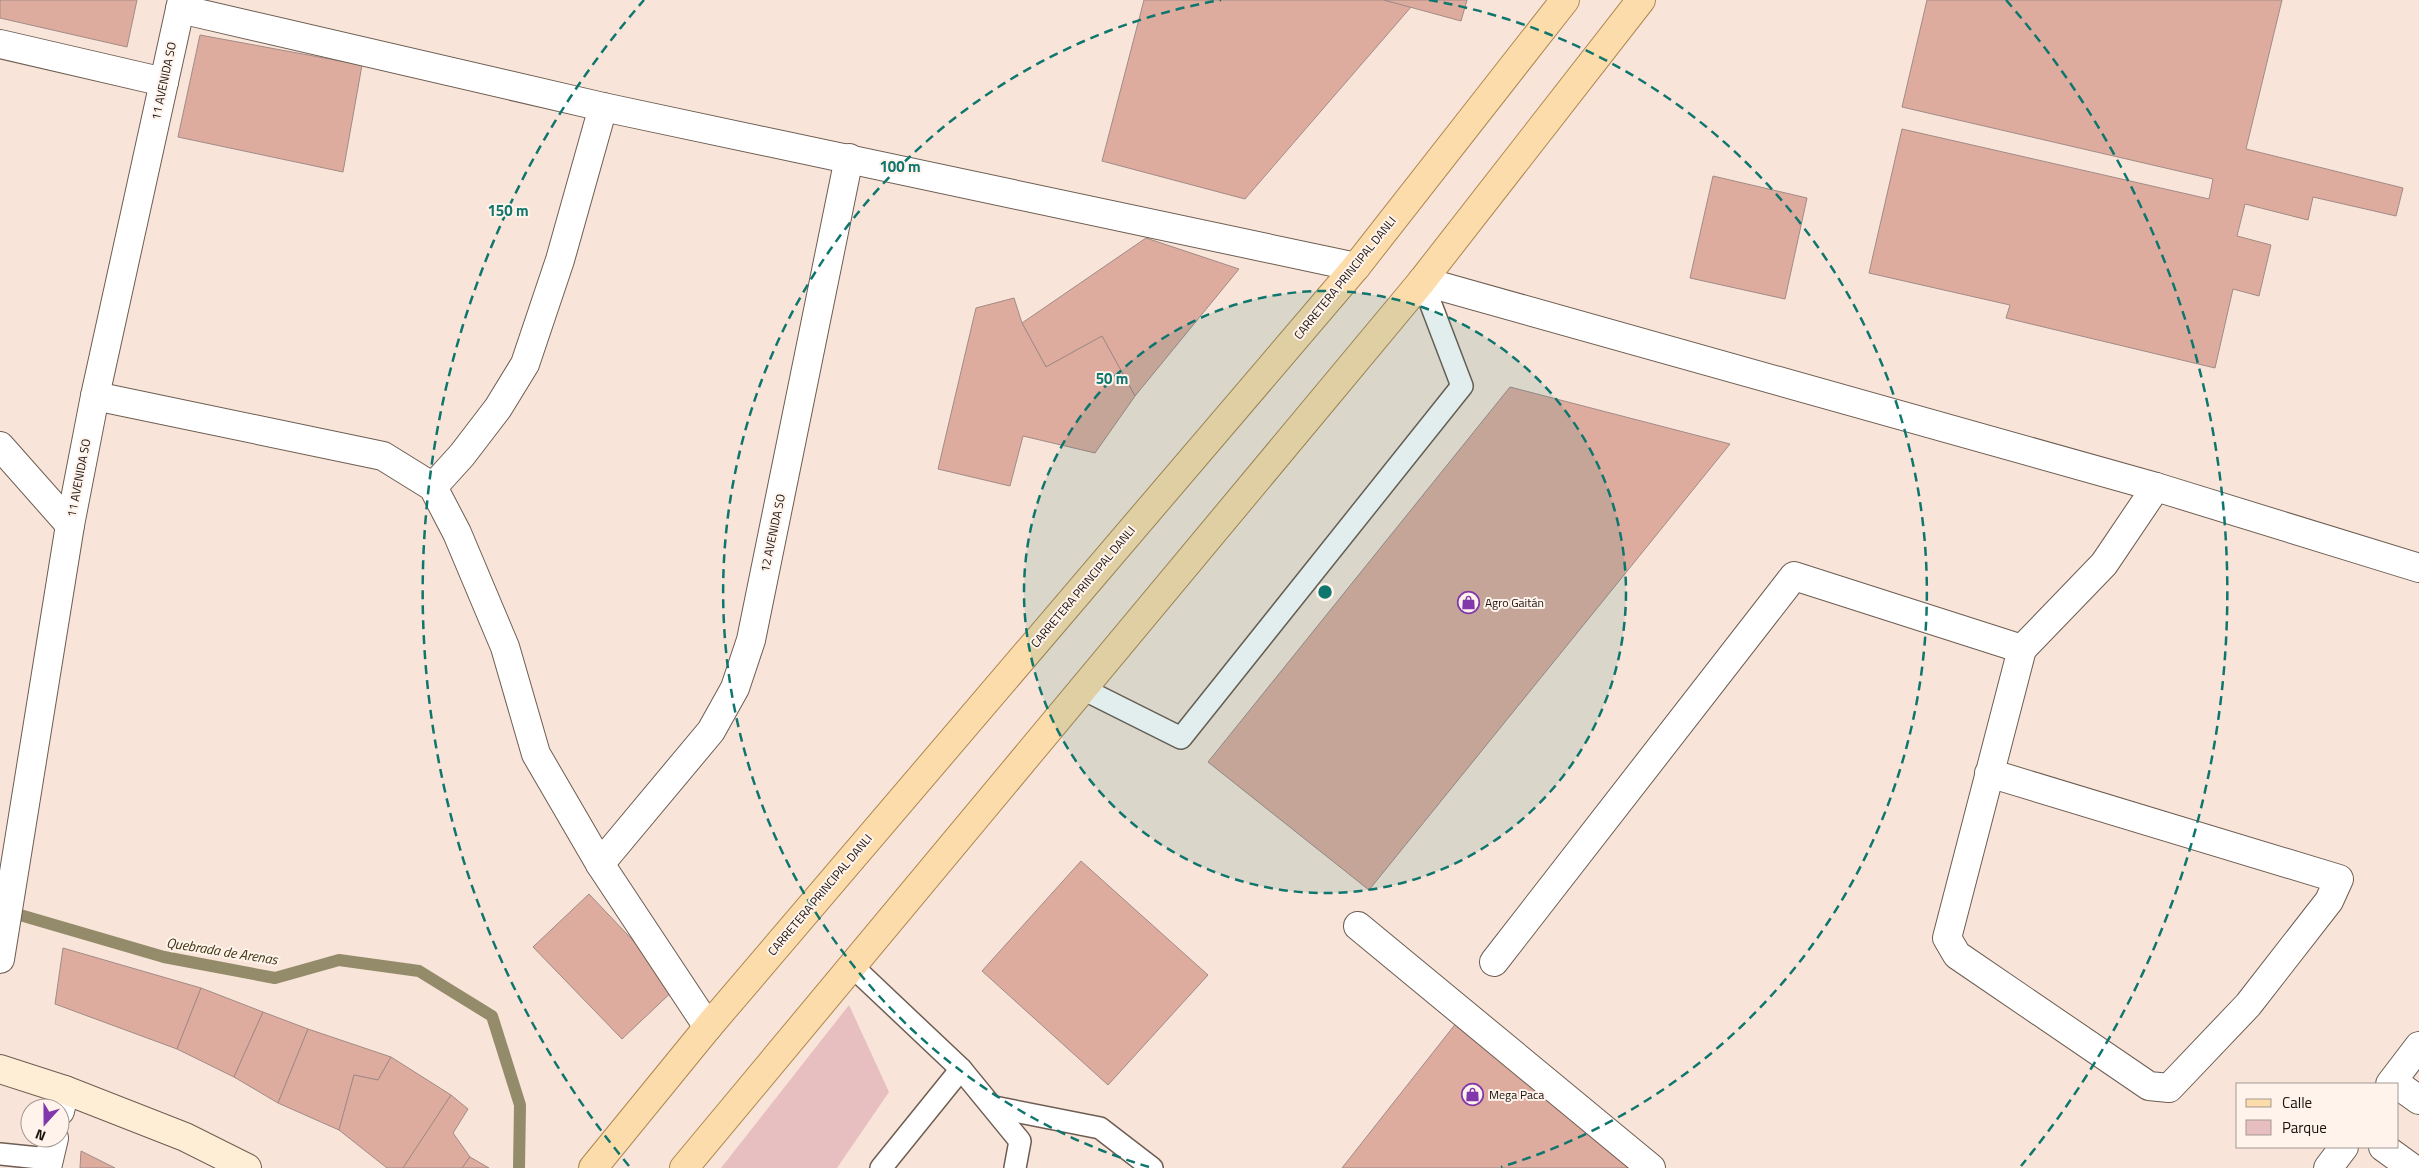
<svg xmlns="http://www.w3.org/2000/svg" width="2419" height="1168" viewBox="0 0 2419 1168" font-family="'Titillium Web',sans-serif">
<style>
.green{fill:#e8bfc1}
.lines{fill:none;stroke-linecap:round;stroke-linejoin:round}
.stream{stroke:#938b69;stroke-width:12}
.building{fill:#deac9f;stroke:#a18b86}
.lane-casing{stroke:#6d5d52;stroke-width:24}
.street-casing{stroke:#6d5d52;stroke-width:30}
.secondary-casing{stroke:#6d5d52;stroke-width:30}
.primary-casing{stroke:#ab8750;stroke-width:30}
.lane{stroke:#fff;stroke-width:21}
.street{stroke:#fff;stroke-width:28}
.secondary{stroke:#feeed5;stroke-width:28}
.primary{stroke:#fcdcab;stroke-width:28}
.ring{fill:none;stroke:#0f766e;stroke-width:2.5;stroke-dasharray:9 6}
.labels{text-anchor:middle;stroke-width:4;stroke-linejoin:round;paint-order:stroke}
.street-label{font-size:12px;fill:#19130e;stroke:#fff3ec}
.poi-label{font-size:12px;fill:#19130e;stroke:#fff3ec;text-anchor:start}
.water-label{font-size:14px;font-style:italic;fill:#3a330d;stroke:#fff3ec}
.centre{fill:#0f766e;stroke:#fff3ec;stroke-width:2.5}
.ring-label{font-size:15px;text-anchor:middle;font-weight:bold;fill:#0f766e;stroke:#fff3ec;stroke-width:4;stroke-linejoin:round;paint-order:stroke}
</style>
<rect width="100%" height="100%" fill="#f8e4d8"/>
<!-- green -->
<polygon class="green" points="849,1005 889,1092 837,1168 721,1168"/>
<g class="lines">
<!-- stream -->
<polyline class="stream" points="20,915 164,957 275,978 339,960 419,971 492,1016 520,1105 519,1168"/>
</g>
<!-- building -->
<g class="building">
<polygon points="0,0 137,0 127,47 0,18"/>
<polygon points="1144,0 1384,0 1411,7 1245,199 1102,161"/>
<polygon points="1384,0 1467,0 1461,21"/>
<polygon points="1927,0 2282,0 2246,149 2403,188 2396,216 2313,197 2308,220 2245,204 2237,236 2271,245 2259,296 2233,289 2215,368 2006,318 2010,305 1869,273 1902,129 2209,199 2213,179 1902,107"/>
<polygon points="200,35 362,65 343,172 178,137"/>
<polygon points="1713,176 1807,198 1785,299 1690,278"/>
<polygon points="1146,238 1239,269 1135,396 1102,336 1046,367 1022,323"/>
<polygon points="1014,298 1022,323 1046,367 1102,336 1135,396 1095,453 1023,436 1010,486 938,469 976,308"/>
<polygon points="1510,387 1730,444 1369,890 1208,762"/>
<polygon points="1081,861 1208,975 1108,1085 982,971"/>
<polygon points="589,894 677,987 622,1039 533,947"/>
<polygon points="63,948 201,988 177,1049 55,1004"/>
<polygon points="201,988 263,1012 234,1077 177,1049"/>
<polygon points="263,1012 308,1029 278,1103 234,1077"/>
<polygon points="1457,1022 1636,1168 1342,1168"/>
<polygon points="308,1029 391,1057 378,1080 354,1075 339,1130 278,1103"/>
<polygon points="391,1057 451,1095 403,1168 387,1168 339,1130 354,1075 378,1080"/>
<polygon points="451,1095 468,1109 453,1133 470,1157 462,1168 403,1168"/>
<polygon points="81,1151 115,1168 80,1168"/>
<polygon points="470,1157 489,1168 462,1168"/>
</g>
<g class="lines">
<defs>
<g id="lane">
<polyline points="1083,689 1181,738 1462,386 1422,281"/>
<polyline points="852,966 961,1069 1020,1141 1015,1168"/>
<polyline points="994,1107 1100,1128 1152,1168"/>
<polyline points="0,1154 49,1159"/>
<polyline points="881,1168 961,1069"/>
</g>
<g id="street">
<polyline points="180,9 603,107 1356,267"/>
<polyline points="0,44 164,82"/>
<polyline points="1422,281 2156,487 2419,568"/>
<polyline points="95,396 383,456 433,487 457,533 505,647 536,754 600,864 708,1027"/>
<polyline points="0,446 70,525"/>
<polyline points="433,487 462,455 498,408 525,364 560,260 603,107"/>
<polyline points="1989,773 2339,879 2329,901 2248,1005 2169,1088 2149,1086 1957,955 1947,938 2022,649"/>
<polyline points="600,864 711,731 735,688 751,640 849,158"/>
<polyline points="1358,926 1651,1168"/>
<polyline points="0,959 70,525 95,396 182,0"/>
<polyline points="1494,962 1794,576 2022,649 2104,564 2156,487"/>
<polyline points="2390,1084 2419,1046"/>
<polyline points="2398,1085 2419,1100"/>
<polyline points="60,1111 65,1090"/>
<polyline points="2383,1147 2412,1168"/>
<polyline points="47,1168 54,1138"/>
<polyline points="2328,1168 2344,1147"/>
</g>
<polyline id="secondary" points="0,1069 65,1090 185,1137 247,1168"/>
<g id="primary">
<polyline points="593,1168 708,1027 1356,267 1565,0"/>
<polyline points="684,1168 1422,281 1641,0"/>
</g>
</defs>
<!-- lane casing -->
<use href="#lane" class="lane-casing"/>
<!-- street casing -->
<use href="#street" class="street-casing"/>
<!-- secondary casing -->
<use href="#secondary" class="secondary-casing"/>
<!-- primary casing -->
<use href="#primary" class="primary-casing"/>
<!-- lane -->
<use href="#lane" class="lane"/>
<!-- street -->
<use href="#street" class="street"/>
<!-- secondary -->
<use href="#secondary" class="secondary"/>
<!-- primary -->
<use href="#primary" class="primary"/>
</g>
<!-- distance rings -->
<circle cx="1325" cy="592" r="301" fill="#0f766e" fill-opacity=".12"/>
<g class="ring">
<circle cx="1325" cy="592" r="301"/>
<path d="M1149 1167A601 601 0 0 1 1221 0M1429 0A601 601 0 0 1 1501 1167"/>
<path d="M629 1166A902 902 0 0 1 644 0M2006 0A902 902 0 0 1 2021 1166"/>
</g>
<!-- icons -->
<defs>
<symbol id="shop-ring" viewBox="-11 -11 22 22"><circle r="9.5" fill="#fff3ec" stroke="#8138ab" stroke-width="1.5"/><path d="M-5-2.5h2.3a2.7 3.5 0 0 1 5.4 0H5L5.5 6h-11ZM-1.5-2.5h3a1.5 2.3 0 0 0-3 0Z" fill="#8138ab"/></symbol>
</defs>
<g fill-rule="evenodd">
<use href="#shop-ring" x="1456" y="590" width="25" height="25"/>
<use href="#shop-ring" x="1460" y="1082" width="25" height="25"/>
</g>
<g class="labels">
<!-- street labels -->
<g class="street-label">
<text transform="translate(164 81) rotate(-78)" y="4">11 AVENIDA SO</text>
<text transform="translate(1345 278) rotate(-51)" y="4">CARRETERA PRINCIPAL DANLI</text>
<text transform="translate(79 478) rotate(-79)" y="4">11 AVENIDA SO</text>
<text transform="translate(773 533) rotate(-78)" y="4">12 AVENIDA SO</text>
<text transform="translate(1083 587) rotate(-50)" y="4">CARRETERA PRINCIPAL DANLI</text>
<text transform="translate(820 895) rotate(-50)" y="4">CARRETERA PRINCIPAL DANLI</text>
</g>
<!-- poi labels -->
<g class="poi-label">
<text x="1485" y="607">Agro Gaitán</text>
<text x="1489" y="1099">Mega Paca</text>
</g>
<!-- water labels -->
<g class="water-label">
<text transform="translate(222 951) rotate(9)" y="5">Quebrada de Arenas</text>
</g>
</g>
<circle cx="1325" cy="592" r="8" class="centre"/>
<g class="ring-label">
<text x="900" y="172">100 m</text>
<text x="508" y="216">150 m</text>
<text x="1112" y="384">50 m</text>
</g>
<!-- legend -->
<rect x="2236" y="1083" width="162" height="65" fill="#fff3ec" stroke="#a39993"/>
<rect x="2246" y="1099" width="25" height="8" fill="#fcdcab" stroke="#a39993"/>
<text x="2282" y="1108" font-size="15" fill="#19130e">Calle</text>
<rect x="2246" y="1120" width="25" height="15" fill="#e8bfc1" stroke="#a39993"/>
<text x="2282" y="1133" font-size="15" fill="#19130e">Parque</text>
<!-- north arrow -->
<g transform="translate(45 1123) rotate(201)"><circle r="24" fill="#fff3ec" stroke="#a39993"/>
<path d="M0-4L9 19L0 12L-9 19Z" fill="#8138ab"/>
<text y="-8" font-size="14" font-weight="bold" text-anchor="middle" fill="#19130e">N</text>
</g>
</svg>
